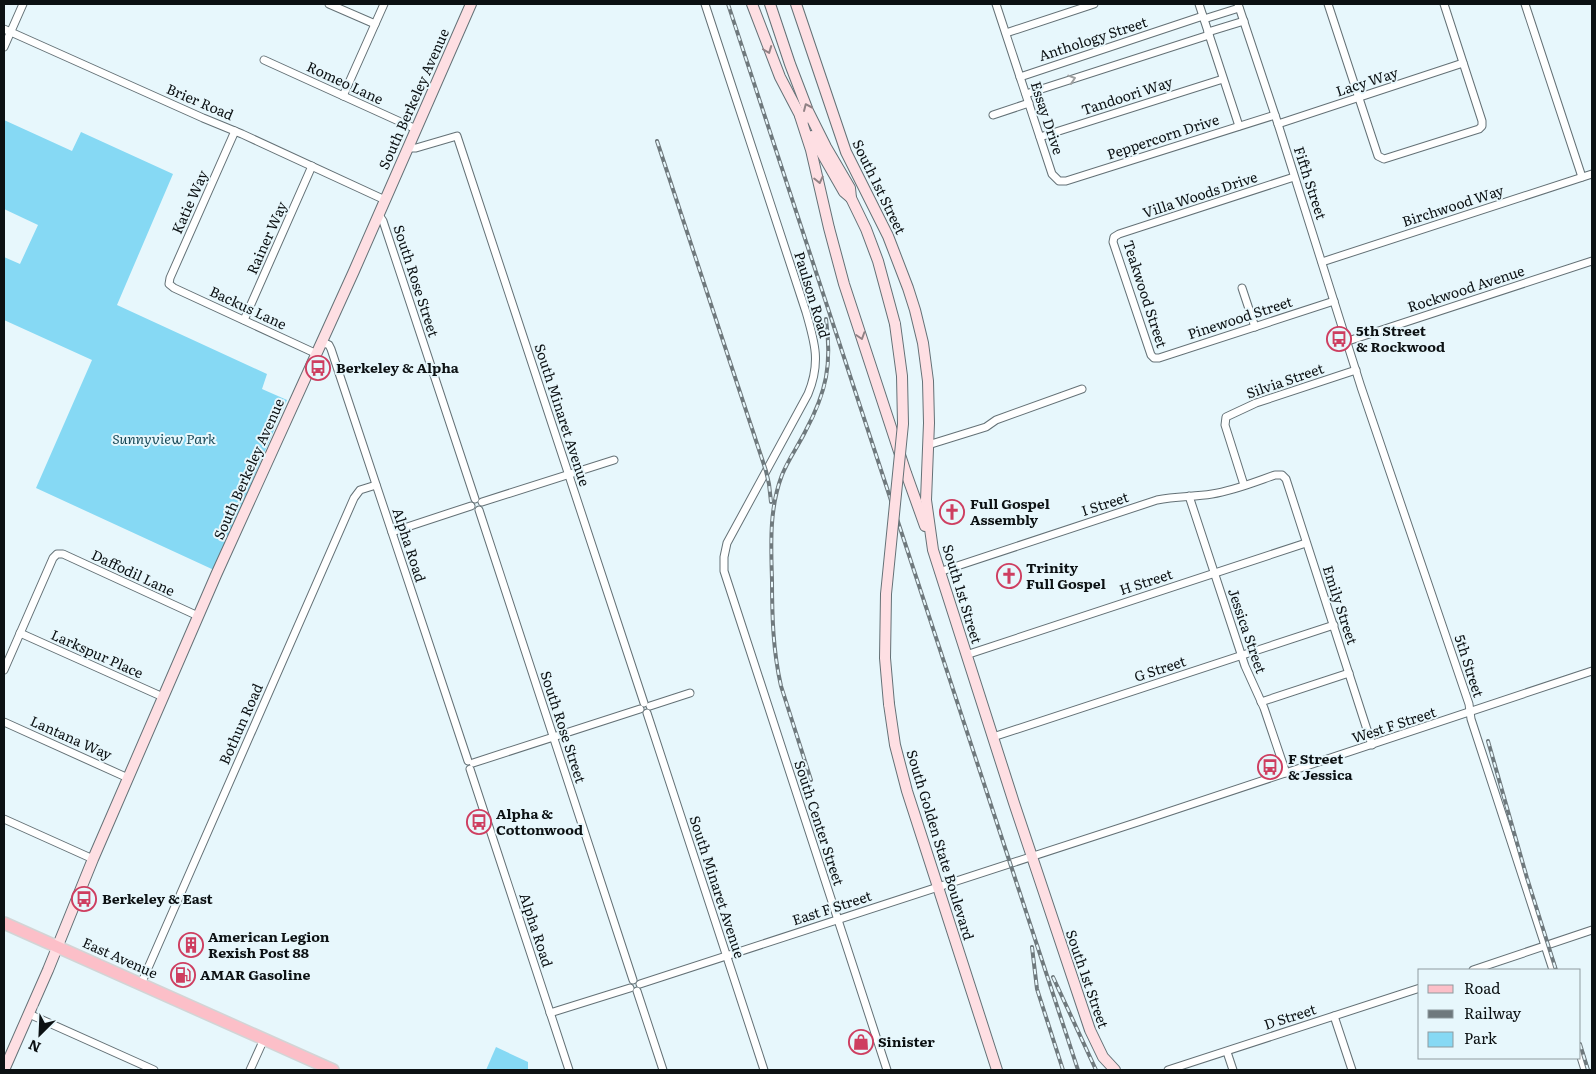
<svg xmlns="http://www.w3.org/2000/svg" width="1596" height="1074" viewBox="0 0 1596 1074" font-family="Literata,serif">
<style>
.green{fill:#86d9f4}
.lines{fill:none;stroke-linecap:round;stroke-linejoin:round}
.street-casing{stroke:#647176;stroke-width:9}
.secondary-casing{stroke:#647176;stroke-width:12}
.primary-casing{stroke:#d3d4d5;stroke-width:14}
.street{stroke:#fff;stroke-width:7}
.secondary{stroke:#fedfe3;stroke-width:10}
.primary{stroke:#fcbfc8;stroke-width:11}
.rail-casing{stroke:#6f797d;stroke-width:4}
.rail{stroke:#e7f7fc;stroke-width:2;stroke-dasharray:5.5;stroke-linecap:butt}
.secondary-bridge-casing{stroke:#647176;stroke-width:12;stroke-linecap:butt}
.secondary-bridge{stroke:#fedfe3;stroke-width:10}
.oneway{stroke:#918285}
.oneway2{stroke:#9ea0a1}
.labels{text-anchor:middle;stroke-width:4;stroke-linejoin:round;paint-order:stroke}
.street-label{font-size:14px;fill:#0c1113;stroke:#e7f7fc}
.poi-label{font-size:14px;font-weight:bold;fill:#0c1113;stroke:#e7f7fc;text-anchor:start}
.park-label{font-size:14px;font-style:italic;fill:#1a4b5a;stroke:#e7f7fc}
</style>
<rect width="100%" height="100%" fill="#e7f7fc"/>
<!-- green -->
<g class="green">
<polygon points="4,120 72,151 81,132 173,174 117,305 267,374 262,389 287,400 214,570 36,488 92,360 4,320 4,257 20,264 38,225 4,209"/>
<polygon points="496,1047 528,1062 528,1070 486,1070"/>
</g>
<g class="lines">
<defs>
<g id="street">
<polyline points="329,4 375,24"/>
<path d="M705,4L806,312C815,343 821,363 808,394L727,543L724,557V571L887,1070"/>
<polyline points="996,4 1052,174 1059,181 1066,181 1275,115"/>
<polyline points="1199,4 1239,126"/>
<polyline points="1238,4 1278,124 1361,387 1469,704 1471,719 1553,970"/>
<polyline points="1328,4 1378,156 1384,159 1479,129 1482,126 1482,121 1444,4"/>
<polyline points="1525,4 1582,177"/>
<polyline points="1204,19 1239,8"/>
<polyline points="4,29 203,118 242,134 385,200"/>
<polyline points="1208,32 1244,21"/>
<polyline points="1006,33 1094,4"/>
<polyline points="4,47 23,4"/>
<polyline points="264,60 416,129"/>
<polyline points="1020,77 1203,16"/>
<polyline points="1026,94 1209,35"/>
<polyline points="343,96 384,4"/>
<polyline points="993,115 1029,103"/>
<polyline points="1278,124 1463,63"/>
<polyline points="235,131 170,278 169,284 174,288 317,354"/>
<polyline points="1040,137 1223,79"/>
<polyline points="408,148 416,148 457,136 644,703"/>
<polyline points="1294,177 1119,234 1114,237 1113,242 1151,355 1154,358 1159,358 1334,301"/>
<polyline points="379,215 383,221 475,499"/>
<polyline points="1322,262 1592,174"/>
<polyline points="1242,288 1255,327"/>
<polyline points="244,320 312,166"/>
<polyline points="1348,341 1592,261"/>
<polyline points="322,342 329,345 331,349 468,761"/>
<polyline points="928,445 986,427 996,420 1082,389"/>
<polyline points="1244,485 1225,425 1226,417 1256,403 1356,370"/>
<polyline points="1189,496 1245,666 1264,708 1286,773"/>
<polyline points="482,502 614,460"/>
<polyline points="479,510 633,980"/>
<polyline points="392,532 471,506"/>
<path d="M939,572L1157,500C1176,496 1193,497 1212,494C1233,491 1255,482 1275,475H1282L1286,479L1372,745"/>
<polyline points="20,633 163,697"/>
<polyline points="966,655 1306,543"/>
<polyline points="4,670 53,558 57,554 63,554 198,616"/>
<polyline points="1261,702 1349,673"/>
<polyline points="650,706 690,693"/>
<polyline points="647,713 764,1070"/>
<polyline points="4,722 128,778"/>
<polyline points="993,737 1334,625"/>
<polyline points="473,763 640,709"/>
<polyline points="470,769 569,1070"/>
<polyline points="4,819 93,859"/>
<polyline points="1473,970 1592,930"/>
<polyline points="141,984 354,498 360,490 376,485"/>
<polyline points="640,984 1138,822 1592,671"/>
<polyline points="637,991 663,1070"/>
<polyline points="550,1013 630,988"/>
<polyline points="29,1014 154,1070"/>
<polyline points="1334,1016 1352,1070"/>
<polyline points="1227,1052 1233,1070"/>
<polyline points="1580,1054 1585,1070"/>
<polyline points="250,1070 264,1039"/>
<polyline points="1168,1070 1420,988"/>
</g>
<g id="secondary">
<polyline points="752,4 780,77 803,121"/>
<polyline points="770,4 790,64 808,111 826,147 850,188 851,198 866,229 878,261 895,324"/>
<polyline points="796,4 846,152 888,236 908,288 915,310 923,343 928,381 929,423 926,500 933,550 1014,803 1090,1030 1103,1057 1115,1070"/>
<polyline points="800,116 811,150 829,228 844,284 906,473 925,526"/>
<polyline points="812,136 844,192 851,198"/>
<polyline points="889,704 895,745 907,791 997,1070"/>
<polyline points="4,1070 48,970 93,859 216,575 354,271 471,4"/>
</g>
<polyline id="primary" points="4,923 333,1070"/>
</defs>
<!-- street casing -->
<use href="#street" class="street-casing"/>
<!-- secondary casing -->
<use href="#secondary" class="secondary-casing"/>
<!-- primary casing -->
<use href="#primary" class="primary-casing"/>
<!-- street -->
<use href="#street" class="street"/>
<!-- secondary -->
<use href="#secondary" class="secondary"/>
<!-- primary -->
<use href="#primary" class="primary"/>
<defs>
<g id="rail">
<polyline points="728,4 1078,1070"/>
<polyline points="657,141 766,471 769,484 771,502"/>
<polyline points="1488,741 1527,878 1556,970"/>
<path d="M811,780L781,686C773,651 772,616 772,580C771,545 769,509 782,475C788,460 798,446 805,432C827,391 832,364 826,319"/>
<polyline points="1032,947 1037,989 1063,1070"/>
<polyline points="1053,977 1096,1070"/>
<polyline points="1580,1044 1588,1070"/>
</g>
</defs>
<!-- rail casing -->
<use href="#rail" class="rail-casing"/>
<!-- rail -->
<use href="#rail" class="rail"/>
<defs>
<polyline id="secondary-bridge" points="889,704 885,658 886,594 903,424 902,376 895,324"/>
</defs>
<!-- secondary-bridge casing -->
<use href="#secondary-bridge" class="secondary-bridge-casing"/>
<!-- secondary-bridge -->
<use href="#secondary-bridge" class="secondary-bridge"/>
</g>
<!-- one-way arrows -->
<defs><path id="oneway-chevron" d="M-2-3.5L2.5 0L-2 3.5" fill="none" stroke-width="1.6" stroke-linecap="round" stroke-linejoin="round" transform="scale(1.25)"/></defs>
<g class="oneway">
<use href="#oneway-chevron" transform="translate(768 50) rotate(69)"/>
<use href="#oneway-chevron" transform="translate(807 107) rotate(-114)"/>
<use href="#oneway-chevron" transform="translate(819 180) rotate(77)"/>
<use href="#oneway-chevron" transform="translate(861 336) rotate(72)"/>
</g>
<use class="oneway2" href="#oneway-chevron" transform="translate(1072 79) rotate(-18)"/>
<!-- icons -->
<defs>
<symbol id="bus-ring" viewBox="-11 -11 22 22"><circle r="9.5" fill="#e7f7fc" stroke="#ce3e60" stroke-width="1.5"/><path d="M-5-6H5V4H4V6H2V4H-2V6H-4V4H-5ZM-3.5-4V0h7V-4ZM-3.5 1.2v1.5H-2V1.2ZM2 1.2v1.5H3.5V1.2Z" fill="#ce3e60"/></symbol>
<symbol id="church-ring" viewBox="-11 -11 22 22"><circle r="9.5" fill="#e7f7fc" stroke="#ce3e60" stroke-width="1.5"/><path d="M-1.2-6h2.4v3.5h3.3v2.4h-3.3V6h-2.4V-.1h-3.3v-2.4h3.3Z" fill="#ce3e60"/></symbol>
<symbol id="building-ring" viewBox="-11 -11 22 22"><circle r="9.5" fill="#e7f7fc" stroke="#ce3e60" stroke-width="1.5"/><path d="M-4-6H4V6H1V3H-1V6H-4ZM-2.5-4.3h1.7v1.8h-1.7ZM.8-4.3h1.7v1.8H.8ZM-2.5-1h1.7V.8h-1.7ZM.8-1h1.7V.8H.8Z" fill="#ce3e60"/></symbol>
<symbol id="fuel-ring" viewBox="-11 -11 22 22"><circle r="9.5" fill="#e7f7fc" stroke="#ce3e60" stroke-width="1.5"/><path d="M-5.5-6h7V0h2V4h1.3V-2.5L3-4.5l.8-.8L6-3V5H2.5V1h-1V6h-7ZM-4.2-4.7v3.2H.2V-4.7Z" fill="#ce3e60"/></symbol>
<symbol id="shop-ring" viewBox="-11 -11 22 22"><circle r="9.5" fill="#e7f7fc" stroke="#ce3e60" stroke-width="1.5"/><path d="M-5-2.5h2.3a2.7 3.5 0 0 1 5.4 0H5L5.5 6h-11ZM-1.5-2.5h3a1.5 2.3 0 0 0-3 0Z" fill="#ce3e60"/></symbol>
</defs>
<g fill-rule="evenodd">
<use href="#bus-ring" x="1325" y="325" width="28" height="28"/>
<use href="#bus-ring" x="304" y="354" width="28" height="28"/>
<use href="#church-ring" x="938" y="498" width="28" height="28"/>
<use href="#church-ring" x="995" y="562" width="28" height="28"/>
<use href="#bus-ring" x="1256" y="753" width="28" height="28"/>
<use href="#bus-ring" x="465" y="808" width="28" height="28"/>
<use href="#bus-ring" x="70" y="885" width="28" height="28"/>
<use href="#building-ring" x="177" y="931" width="28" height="28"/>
<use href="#fuel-ring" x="169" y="961" width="28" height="28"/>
<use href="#shop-ring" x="847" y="1028" width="28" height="28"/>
</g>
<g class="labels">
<!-- street labels -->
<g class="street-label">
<text transform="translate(1093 39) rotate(-18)" y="5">Anthology Street</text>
<text transform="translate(1367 82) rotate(-18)" y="5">Lacy Way</text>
<text transform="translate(345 83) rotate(25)" y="5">Romeo Lane</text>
<text transform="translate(1127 96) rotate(-18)" y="5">Tandoori Way</text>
<text transform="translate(414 99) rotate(-66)" y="5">South Berkeley Avenue</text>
<text transform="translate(200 102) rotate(23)" y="5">Brier Road</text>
<text transform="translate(1047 118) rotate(72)" y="5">Essay Drive</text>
<text transform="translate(1163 137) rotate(-18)" y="5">Peppercorn Drive</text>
<text transform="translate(1310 183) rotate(72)" y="5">Fifth Street</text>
<text transform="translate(879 187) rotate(64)" y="5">South 1st Street</text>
<text transform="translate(1200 195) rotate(-18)" y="5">Villa Woods Drive</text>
<text transform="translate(190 202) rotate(-66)" y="5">Katie Way</text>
<text transform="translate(1453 206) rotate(-18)" y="5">Birchwood Way</text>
<text transform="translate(267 238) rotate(-66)" y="5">Rainer Way</text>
<text transform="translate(416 281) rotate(72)" y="5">South Rose Street</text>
<text transform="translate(1466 289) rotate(-18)" y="5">Rockwood Avenue</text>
<text transform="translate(1145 294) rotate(72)" y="5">Teakwood Street</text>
<text transform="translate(812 295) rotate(73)" y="5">Paulson Road</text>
<text transform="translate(248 308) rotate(25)" y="5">Backus Lane</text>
<text transform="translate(1240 318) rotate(-18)" y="5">Pinewood Street</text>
<text transform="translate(1285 381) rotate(-19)" y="5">Silvia Street</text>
<text transform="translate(562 415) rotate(72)" y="5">South Minaret Avenue</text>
<text transform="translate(249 469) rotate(-66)" y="5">South Berkeley Avenue</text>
<text transform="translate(1105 504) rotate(-18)" y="5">I Street</text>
<text transform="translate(409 545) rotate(72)" y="5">Alpha Road</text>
<text transform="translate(133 573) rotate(25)" y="5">Daffodil Lane</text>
<text transform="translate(1146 582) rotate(-18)" y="5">H Street</text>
<text transform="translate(962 594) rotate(73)" y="5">South 1st Street</text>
<text transform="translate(1340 605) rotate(72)" y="5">Emily Street</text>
<text transform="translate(1247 631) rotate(71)" y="5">Jessica Street</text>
<text transform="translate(97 654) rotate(24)" y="5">Larkspur Place</text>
<text transform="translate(1469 666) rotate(72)" y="5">5th Street</text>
<text transform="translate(1160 669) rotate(-18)" y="5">G Street</text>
<text transform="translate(241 724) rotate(-66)" y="5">Bothun Road</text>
<text transform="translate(1394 725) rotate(-18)" y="5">West F Street</text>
<text transform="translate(563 727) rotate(72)" y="5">South Rose Street</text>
<text transform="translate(71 738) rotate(24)" y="5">Lantana Way</text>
<text transform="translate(819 823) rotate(72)" y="5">South Center Street</text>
<text transform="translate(940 845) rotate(73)" y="5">South Golden State Boulevard</text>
<text transform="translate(717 887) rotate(72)" y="5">South Minaret Avenue</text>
<text transform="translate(832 908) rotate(-18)" y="5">East F Street</text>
<text transform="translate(536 930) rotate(72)" y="5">Alpha Road</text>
<text transform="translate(120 958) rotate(24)" y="5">East Avenue</text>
<text transform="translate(1087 979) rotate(71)" y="5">South 1st Street</text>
<text transform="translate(1290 1017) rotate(-18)" y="5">D Street</text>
</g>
<!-- poi labels -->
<g class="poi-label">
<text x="1356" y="336">5th Street<tspan x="1356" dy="16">&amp; Rockwood</tspan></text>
<text x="336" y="373">Berkeley &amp; Alpha</text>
<text x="970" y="509">Full Gospel<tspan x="970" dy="16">Assembly</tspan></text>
<text x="1026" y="573">Trinity<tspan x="1026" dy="16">Full Gospel</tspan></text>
<text x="1288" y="764">F Street<tspan x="1288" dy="16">&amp; Jessica</tspan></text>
<text x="496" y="819">Alpha &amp;<tspan x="496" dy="16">Cottonwood</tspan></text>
<text x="102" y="904">Berkeley &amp; East</text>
<text x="208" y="942">American Legion<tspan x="208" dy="16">Rexish Post 88</tspan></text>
<text x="200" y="980">AMAR Gasoline</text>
<text x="878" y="1047">Sinister</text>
</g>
<!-- park labels -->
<g class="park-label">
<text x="164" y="444">Sunnyview Park</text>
</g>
</g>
<!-- border -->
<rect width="1596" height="1074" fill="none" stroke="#0c1113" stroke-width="10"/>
<!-- legend -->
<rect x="1418" y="969" width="162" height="90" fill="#e7f7fc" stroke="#8f9b9f"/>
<rect x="1428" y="985" width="25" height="8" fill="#fcbfc8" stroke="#8f9b9f"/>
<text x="1464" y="994" font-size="15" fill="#0c1113">Road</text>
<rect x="1428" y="1010" width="25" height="8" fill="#6f797d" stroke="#8f9b9f"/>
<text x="1464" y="1019" font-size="15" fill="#0c1113">Railway</text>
<rect x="1428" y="1032" width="25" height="15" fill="#86d9f4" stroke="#8f9b9f"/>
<text x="1464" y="1044" font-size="15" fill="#0c1113">Park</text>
<!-- north arrow -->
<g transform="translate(40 1034) rotate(204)" stroke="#e7f7fc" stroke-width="4" paint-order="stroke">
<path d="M0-4L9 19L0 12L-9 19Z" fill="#0c1113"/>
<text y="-8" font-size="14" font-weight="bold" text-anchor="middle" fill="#0c1113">N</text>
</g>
</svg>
